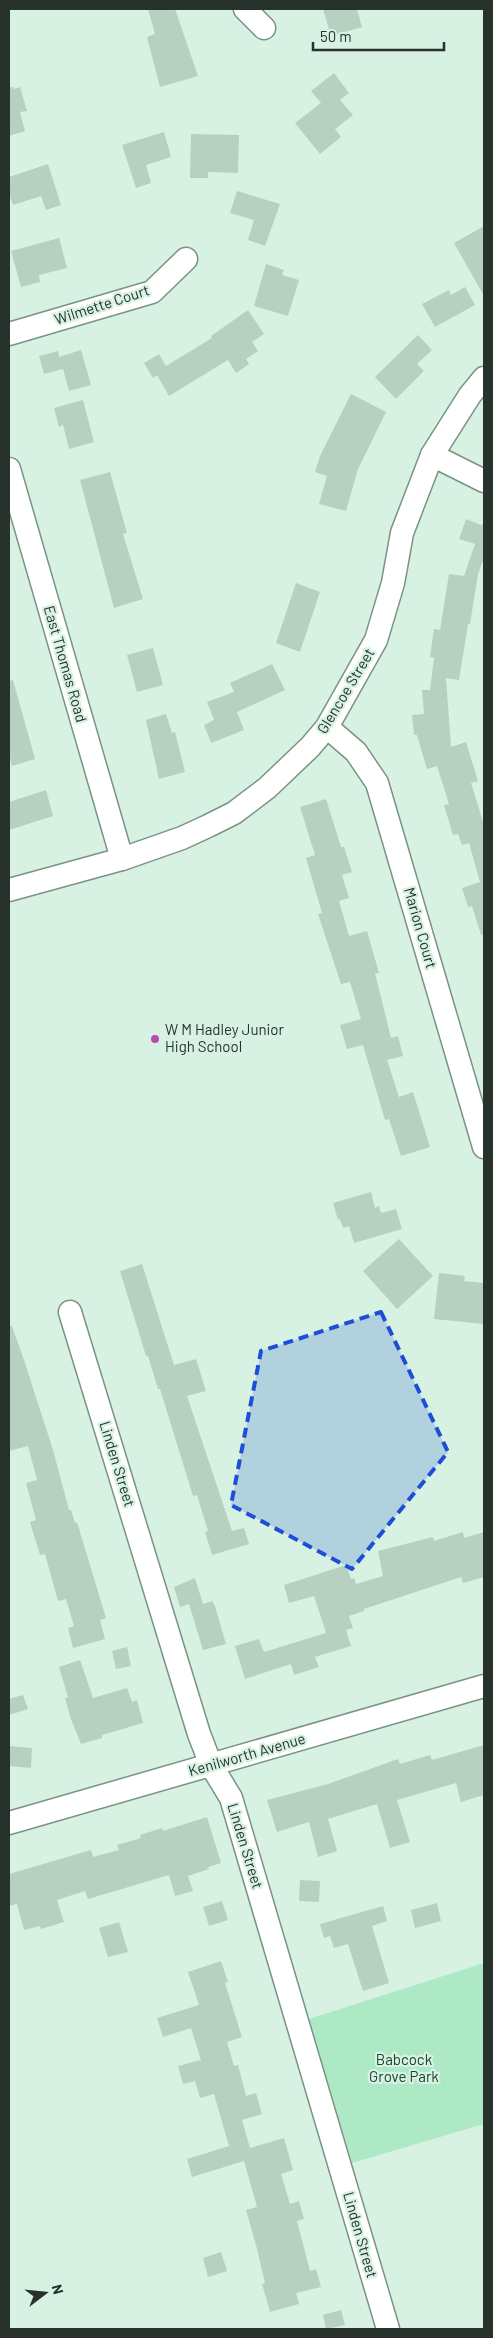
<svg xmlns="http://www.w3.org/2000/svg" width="493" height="2338" viewBox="0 0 493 2338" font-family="Barlow,sans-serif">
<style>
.green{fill:#aee9c6}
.building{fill:#b6d1c1}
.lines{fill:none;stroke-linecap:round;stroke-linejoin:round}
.minor-casing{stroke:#7a9384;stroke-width:25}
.minor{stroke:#fff;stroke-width:22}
.marked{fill:#1d4ed8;fill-opacity:0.2;stroke:#1d4ed8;stroke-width:4;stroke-dasharray:10 6;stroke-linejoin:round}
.poi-dot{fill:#b74cad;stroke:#d7f2e2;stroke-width:2}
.labels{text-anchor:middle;stroke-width:4.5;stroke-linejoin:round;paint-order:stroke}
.street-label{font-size:15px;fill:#28322c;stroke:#d7f2e2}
.poi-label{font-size:15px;fill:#28322c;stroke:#d7f2e2;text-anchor:start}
.park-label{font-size:15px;fill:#1c442f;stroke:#d7f2e2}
</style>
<rect width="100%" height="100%" fill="#d7f2e2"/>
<!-- green -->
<polygon class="green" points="484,1963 484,2124 352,2163 309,2019"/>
<!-- building -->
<g class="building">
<polygon points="148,9 175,9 198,76 160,87 147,37 155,34"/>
<polygon points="323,9 357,9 362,27 331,36"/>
<polygon points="334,73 349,93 340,100 353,115 335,129 341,137 320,154 295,123 321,103 311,91"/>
<polygon points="9,87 13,87 14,89 20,87 27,111 20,112 25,131 9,136"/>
<polygon points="164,132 171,157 146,165 151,183 136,188 122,145"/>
<polygon points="191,134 239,135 238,173 208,172 208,178 190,178"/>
<polygon points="48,164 61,205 46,210 41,196 13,205 9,194 9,177"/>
<polygon points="237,191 280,204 265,246 248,240 254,220 230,213"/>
<polygon points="484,226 484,296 454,243"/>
<polygon points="59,238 67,268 39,275 40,282 21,287 11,251"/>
<polygon points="266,264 284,270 282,275 299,280 288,316 254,306"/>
<polygon points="465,287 475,305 435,327 422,304 449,290 451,295"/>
<polygon points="248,310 264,334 252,342 258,351 246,359 249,364 236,373 228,360 169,396 157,375 153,378 144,363 159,354 166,366 212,338 211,336"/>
<polygon points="418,335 432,350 417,364 424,371 396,399 375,377"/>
<polygon points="81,350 91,385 69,391 63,369 44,374 39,356 58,351 59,357"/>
<polygon points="351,394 386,412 358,469 346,511 319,504 327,476 315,472 320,456"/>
<polygon points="83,400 94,442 69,449 63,425 59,427 54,408"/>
<polygon points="110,472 127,533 123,534 143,599 114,608 80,480"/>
<polygon points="466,519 481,525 484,523 484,558 478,574 470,624 468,624 459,680 446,678 451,747 466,742 478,781 471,783 484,825 484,935 481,935 472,906 468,907 462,888 480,882 469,843 462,845 458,834 453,835 444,805 449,804 437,766 427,769 417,735 414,735 412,715 424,714 422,690 430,690 434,658 430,657 434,629 440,630 449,574 464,576 475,544 459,539"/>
<polygon points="296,583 320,592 300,652 276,643"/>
<polygon points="153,648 163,685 137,692 127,655"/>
<polygon points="272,664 285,690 237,712 244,730 211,743 204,725 214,720 207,702 234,692 230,683"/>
<polygon points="13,680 35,759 12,766 9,754 9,681"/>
<polygon points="166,714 172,733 175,732 185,772 159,779 146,720"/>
<polygon points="46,790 53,816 9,830 9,802"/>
<polygon points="326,799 341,847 344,847 352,872 342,875 349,898 339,901 349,936 367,931 379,973 375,973 391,1038 398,1036 403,1056 387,1060 399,1097 413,1092 430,1147 401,1156 389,1119 385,1120 363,1045 347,1049 340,1025 361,1019 350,982 341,984 318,914 322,913 306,858 315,855 300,807"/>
<polygon points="371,1192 375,1208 379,1206 381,1213 396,1209 402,1229 354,1243 349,1226 343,1228 340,1219 338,1220 333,1203"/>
<polygon points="399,1239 433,1276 397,1309 363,1271"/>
<polygon points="142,1264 174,1365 196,1359 206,1391 187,1396 232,1531 244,1528 249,1544 212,1555 205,1532 208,1531 197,1495 193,1496 160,1389 158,1389 148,1356 146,1356 120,1271"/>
<polygon points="439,1273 465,1276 464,1281 484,1283 484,1324 434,1319"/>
<polygon points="9,1326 12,1326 24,1360 53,1450 69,1510 71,1510 75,1523 77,1522 106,1618 100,1620 105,1639 73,1648 68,1628 74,1626 66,1599 58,1601 45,1554 40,1555 30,1522 36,1520 26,1483 37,1480 28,1446 9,1451"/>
<polygon points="463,1532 464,1538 484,1532 484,1577 463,1583 461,1577 364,1609 364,1611 349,1616 353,1628 346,1630 351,1646 315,1657 319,1667 294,1675 291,1664 245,1679 235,1646 259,1639 264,1652 326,1633 314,1596 289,1603 284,1585 346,1565 351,1579 354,1578 356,1584 383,1576 378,1551 433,1537 434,1541"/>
<polygon points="195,1578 203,1604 212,1601 215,1606 226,1644 203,1650 189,1604 180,1607 174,1587"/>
<polygon points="127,1647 131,1666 116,1669 112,1651"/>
<polygon points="80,1660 93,1698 127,1688 132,1702 137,1700 143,1723 102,1735 102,1738 81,1744 71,1719 65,1698 68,1697 59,1667"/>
<polygon points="23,1695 28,1709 9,1715 9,1699"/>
<polygon points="484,1745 484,1795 461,1802 456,1783 397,1800 410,1842 390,1848 377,1804 328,1819 337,1851 318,1857 309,1822 277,1832 267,1800 328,1784 398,1759 400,1764 430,1755 432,1760"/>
<polygon points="9,1746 32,1748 31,1768 9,1766"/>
<polygon points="207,1817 221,1863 208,1867 209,1869 188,1876 193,1891 175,1896 169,1875 88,1899 85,1891 57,1900 64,1922 41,1929 40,1926 24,1930 17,1904 9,1906 9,1874 91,1850 93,1857 119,1850 117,1845 141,1838 140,1835 162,1828 163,1831"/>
<polygon points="300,1880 320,1881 319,1902 299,1901"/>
<polygon points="222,1901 228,1920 209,1926 203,1907"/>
<polygon points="437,1903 441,1921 415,1928 411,1910"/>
<polygon points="383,1906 387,1921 372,1926 389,1983 363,1991 348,1944 334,1948 330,1936 324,1938 320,1924"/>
<polygon points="119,1922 128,1952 108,1957 99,1928"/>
<polygon points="221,1961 228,1982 225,1983 242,2037 227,2042 234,2066 238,2065 246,2096 256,2093 262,2114 242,2120 250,2148 284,2138 293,2170 281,2174 290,2204 299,2201 304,2219 297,2221 310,2271 316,2269 321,2287 296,2293 299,2304 270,2312 262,2284 265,2283 256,2245 246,2210 257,2207 244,2161 192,2177 187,2159 229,2146 214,2094 200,2098 195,2081 183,2084 178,2066 201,2060 191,2028 163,2037 157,2018 199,2005 188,1972"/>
<polygon points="221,2252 227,2271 208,2277 203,2258"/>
<polygon points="341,2310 345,2325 326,2329 323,2315"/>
</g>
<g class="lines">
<defs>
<g id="minor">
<polyline points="245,9 264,28"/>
<polyline points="9,334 152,292 186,259"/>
<polyline points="432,455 484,481"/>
<polyline points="9,469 122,859"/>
<polyline points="327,727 356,752 377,783 484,1147"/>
<polyline points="9,890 122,859 182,838 208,826 234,813 267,788 310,747 327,727 376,640 393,583 402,533 432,455 470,395 484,378"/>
<polyline points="70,1312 199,1734 211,1765 231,1798 388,2329"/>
<polyline points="9,1823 484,1686"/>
</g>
</defs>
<!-- minor casing -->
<use href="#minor" class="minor-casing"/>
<!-- minor -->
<use href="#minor" class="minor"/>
</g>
<!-- marked area -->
<path class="marked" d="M381,1312L448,1452L352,1569L231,1505L261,1351Z"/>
<!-- markers -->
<circle class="poi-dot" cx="155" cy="1039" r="5"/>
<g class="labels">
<!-- street labels -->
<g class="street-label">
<text transform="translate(102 305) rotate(-18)" y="5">Wilmette Court</text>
<text transform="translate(65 664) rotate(74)" y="5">East Thomas Road</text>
<text transform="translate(346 691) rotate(-59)" y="5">Glencoe Street</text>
<text transform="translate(420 928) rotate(74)" y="5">Marion Court</text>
<text transform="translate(117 1464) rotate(73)" y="5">Linden Street</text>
<text transform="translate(247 1755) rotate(-16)" y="5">Kenilworth Avenue</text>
<text transform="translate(245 1846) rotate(73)" y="5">Linden Street</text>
<text transform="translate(360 2235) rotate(74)" y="5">Linden Street</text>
</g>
<!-- poi labels -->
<g class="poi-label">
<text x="165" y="1035">W M Hadley Junior<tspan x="165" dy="17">High School</tspan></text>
</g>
<!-- park labels -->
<g class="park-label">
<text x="404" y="2065">Babcock<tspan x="404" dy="17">Grove Park</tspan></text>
</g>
</g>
<!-- border -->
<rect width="493" height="2338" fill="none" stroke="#28322c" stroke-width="20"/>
<!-- north arrow -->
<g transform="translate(45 2293) rotate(74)" stroke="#d7f2e2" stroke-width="4" paint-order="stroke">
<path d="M0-4L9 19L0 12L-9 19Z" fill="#28322c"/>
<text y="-8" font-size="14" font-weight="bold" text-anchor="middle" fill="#28322c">N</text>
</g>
<!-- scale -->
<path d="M313 42v8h131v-8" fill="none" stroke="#28322c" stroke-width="2.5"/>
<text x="320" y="42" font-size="15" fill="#28322c" stroke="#d7f2e2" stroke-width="4" paint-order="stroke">50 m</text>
</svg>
